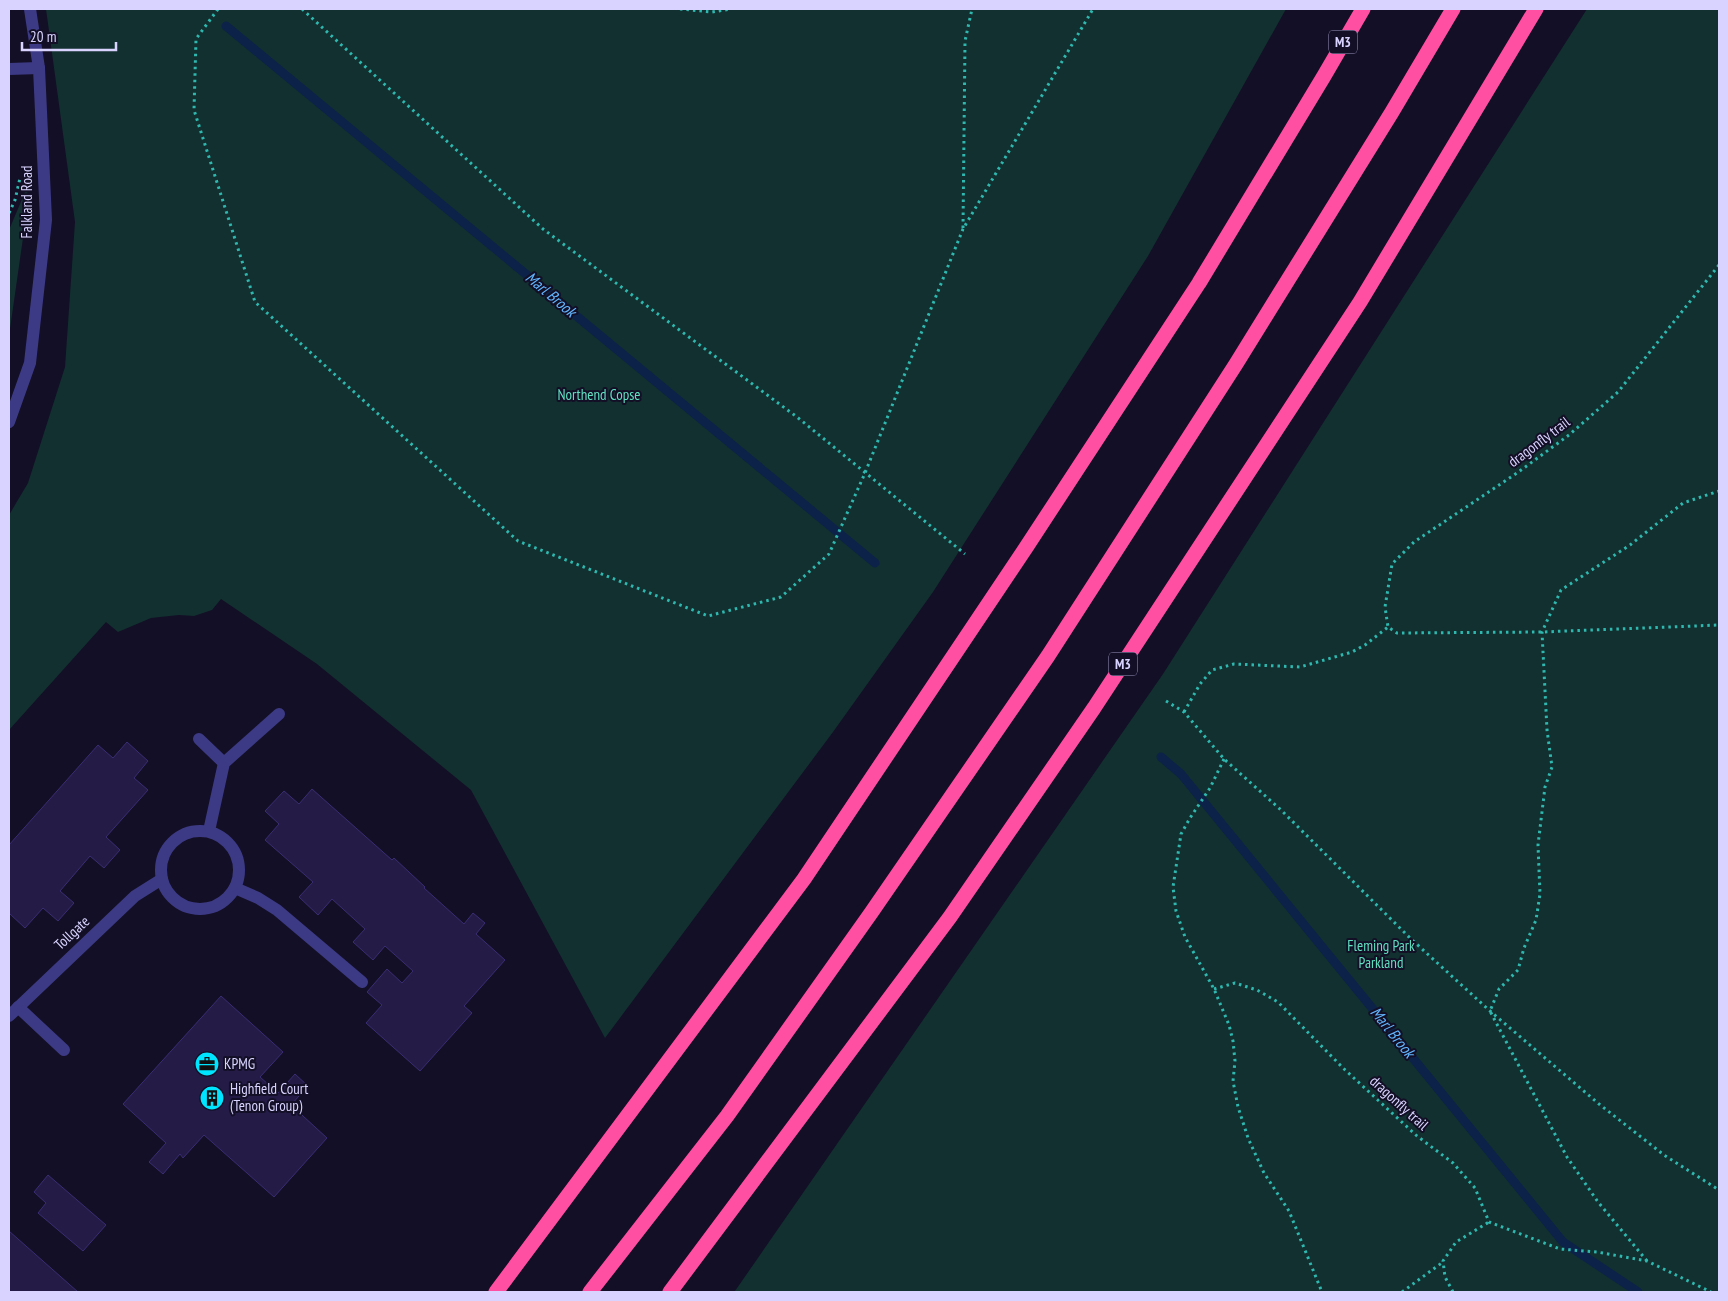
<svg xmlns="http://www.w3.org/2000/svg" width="1728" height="1301" viewBox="0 0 1728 1301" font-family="'PT Sans Narrow',sans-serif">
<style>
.green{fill:#12302f}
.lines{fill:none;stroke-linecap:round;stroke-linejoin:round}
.stream{stroke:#0c2248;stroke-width:9}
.building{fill:#241b47;stroke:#3b2d73}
.path{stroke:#2fb8b0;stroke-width:3;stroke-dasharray:2.5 4;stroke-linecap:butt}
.service{stroke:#3d3a85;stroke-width:12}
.minor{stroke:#3d3a85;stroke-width:12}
.motorway{stroke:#ff4fa3;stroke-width:15}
.labels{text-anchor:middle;stroke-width:4;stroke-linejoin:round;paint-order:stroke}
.shield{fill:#130f26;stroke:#9e99be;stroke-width:1}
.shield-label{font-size:14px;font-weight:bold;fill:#d9d4ff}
.street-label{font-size:15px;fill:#d9d4ff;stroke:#130f26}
.park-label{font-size:15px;fill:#5fe0c0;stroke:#130f26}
.poi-label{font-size:15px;fill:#d9d4ff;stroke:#130f26;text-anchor:start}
.water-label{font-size:16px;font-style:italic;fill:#62b6ff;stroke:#130f26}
</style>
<rect width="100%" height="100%" fill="#130f26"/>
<!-- green -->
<g class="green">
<polygon points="46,9 1286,9 1148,256 933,592 833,732 605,1038 471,790 317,664 221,599 212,610 194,616 179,615 151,618 118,632 106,622 9,730 9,515 28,483 65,367 75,222"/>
<polygon points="1587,9 1719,9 1719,1292 735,1291 1163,674"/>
<polygon points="28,185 25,224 9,336 9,230"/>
</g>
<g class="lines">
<!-- stream -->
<g class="stream">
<polyline points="226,26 875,563"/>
<polyline points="1161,757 1181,774 1563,1242 1638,1292"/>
</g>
</g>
<!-- building -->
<g class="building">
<polygon points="127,742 148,761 134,778 148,790 106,837 120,850 104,868 90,856 60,891 74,903 58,921 43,908 25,928 10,914 9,915 9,845 98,745 113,758"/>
<polygon points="312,789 392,860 394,858 425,887 424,888 464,924 473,913 485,923 476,934 505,960 464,1006 472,1013 420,1071 366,1023 382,1005 367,992 387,969 402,983 413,971 385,946 373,960 353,942 365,929 332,899 318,915 299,897 313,882 265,840 279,824 265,811 284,791 299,804"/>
<polygon points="221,996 283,1052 260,1077 278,1093 295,1074 308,1086 291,1105 327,1138 274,1197 204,1135 183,1158 180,1154 163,1174 149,1162 166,1143 123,1104"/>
<polygon points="48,1175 106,1225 83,1251 38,1213 46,1203 34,1192"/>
<polygon points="9,1231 78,1292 9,1292"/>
</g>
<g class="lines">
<!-- path -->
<g class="path">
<polyline points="218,9 196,39 194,110 255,302 518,541 708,616 781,597 829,554 865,473 963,229 1093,9"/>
<polyline points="302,9 543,229 797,417 965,554"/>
<polyline points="680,9 712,12 731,9"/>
<polyline points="9,213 15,200 20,178"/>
<polyline points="963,228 965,41 972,9"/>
<polyline points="1719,265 1618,392 1569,435 1517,473 1414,542 1392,564 1385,607 1388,627 1397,633 1542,632 1719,625"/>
<polyline points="1166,701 1184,712 1224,759 1281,810 1410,938 1490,1011 1599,1104 1664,1155 1719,1190"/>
<polyline points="1184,712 1200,684 1212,670 1234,664 1300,667 1352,652 1365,645 1388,627"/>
<polyline points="1224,759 1210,788 1190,818 1181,834 1173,887 1176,911 1185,937 1214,989 1229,1025 1233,1041 1235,1061 1233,1081 1238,1107 1248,1138 1264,1173 1289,1211 1322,1292"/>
<polyline points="1214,989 1235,983 1257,990 1278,1002 1343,1068 1417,1136 1453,1163 1475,1188 1489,1222 1560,1249 1597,1252 1647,1261 1711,1292"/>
<polyline points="1647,1261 1598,1202 1567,1157 1490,1011 1499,989 1518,970 1524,948 1536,920 1540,894 1538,845 1545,787 1552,767 1547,730 1542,632 1561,590 1630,545 1683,503 1719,491"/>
<polyline points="1402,1292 1443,1262"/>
<polyline points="1453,1292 1445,1277 1443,1261 1456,1242 1489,1222"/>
</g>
<!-- service -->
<g class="service">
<polyline points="199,739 224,763"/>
<polyline points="209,831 224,763 279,714"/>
<polyline points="235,888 258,898 277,910 362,982"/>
<polyline points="18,1007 64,1050"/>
</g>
<!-- minor -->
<g class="minor">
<polyline points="9,69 39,68"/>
<polyline points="9,422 30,363 46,220 39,68 30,9"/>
<circle cx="200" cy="870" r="39"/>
<polyline points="9,1016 135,896 162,879"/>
</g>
<!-- motorway -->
<g class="motorway">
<polyline points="496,1292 804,879 1027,546 1199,283 1324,76 1363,9"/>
<polyline points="590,1292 727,1116 871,913 1048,656 1236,364 1392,112 1453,9"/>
<polyline points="670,1292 950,917 1094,708 1360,302 1536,9"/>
</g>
</g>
<!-- icons -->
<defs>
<symbol id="office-disc" viewBox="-11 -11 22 22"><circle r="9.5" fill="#00e5ff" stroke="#130f26"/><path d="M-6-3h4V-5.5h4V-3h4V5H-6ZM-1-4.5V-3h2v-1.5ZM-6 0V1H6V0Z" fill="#111"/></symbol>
<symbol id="building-disc" viewBox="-11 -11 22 22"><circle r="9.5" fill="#00e5ff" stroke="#130f26"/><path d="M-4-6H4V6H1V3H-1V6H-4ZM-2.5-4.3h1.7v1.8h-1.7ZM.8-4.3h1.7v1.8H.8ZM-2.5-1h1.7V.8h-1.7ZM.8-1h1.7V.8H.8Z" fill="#111"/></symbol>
</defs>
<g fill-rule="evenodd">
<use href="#office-disc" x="193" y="1050" width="28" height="28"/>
<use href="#building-disc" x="198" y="1084" width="28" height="28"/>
</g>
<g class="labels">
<!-- shield labels -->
<g class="shield">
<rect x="1329" y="30.5" width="28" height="23" rx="4"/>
<rect x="1109" y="652.5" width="28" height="23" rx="4"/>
</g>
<g class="shield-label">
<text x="1343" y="47">M3</text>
<text x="1123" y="669">M3</text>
</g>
<!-- street labels -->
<g class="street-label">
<text transform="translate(27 202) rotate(-90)" y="5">Falkland Road</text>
<text transform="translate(1539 442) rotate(-37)" y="5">dragonfly trail</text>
<text transform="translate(72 933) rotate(-43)" y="5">Tollgate</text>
<text transform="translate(1399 1103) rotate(42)" y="5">dragonfly trail</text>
</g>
<!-- park labels -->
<g class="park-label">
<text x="599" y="400">Northend Copse</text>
<text x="1381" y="951">Fleming Park<tspan x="1381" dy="17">Parkland</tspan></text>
</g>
<!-- poi labels -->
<g class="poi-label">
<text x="224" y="1069">KPMG</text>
<text x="230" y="1094">Highfield Court<tspan x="230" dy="17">(Tenon Group)</tspan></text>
</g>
<!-- water labels -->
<g class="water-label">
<text transform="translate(551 294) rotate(40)" y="6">Marl Brook</text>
<text transform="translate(1393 1032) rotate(51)" y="6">Marl Brook</text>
</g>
</g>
<!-- border -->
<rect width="1728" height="1301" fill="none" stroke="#d9d4ff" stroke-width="20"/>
<!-- scale -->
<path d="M22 42v8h94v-8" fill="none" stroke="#d9d4ff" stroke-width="2.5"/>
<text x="30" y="42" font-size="15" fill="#d9d4ff" stroke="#130f26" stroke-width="4" paint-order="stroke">20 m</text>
</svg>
